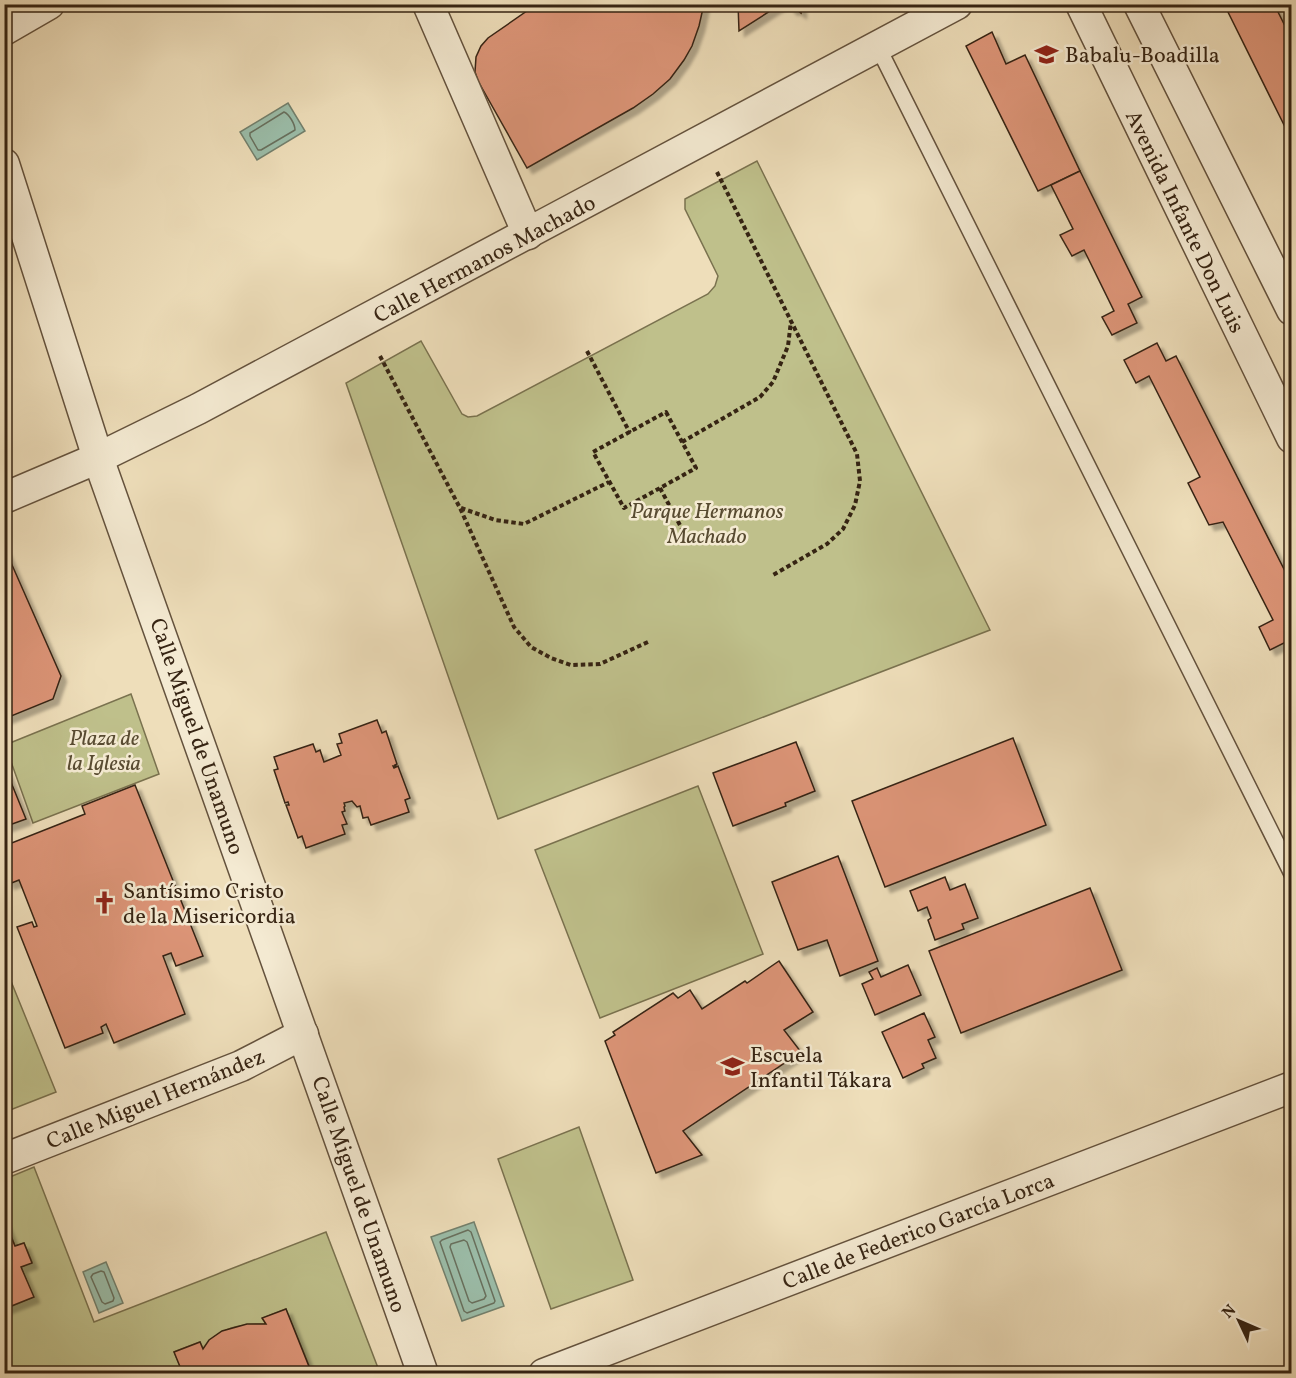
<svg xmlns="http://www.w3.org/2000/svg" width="1296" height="1378" viewBox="0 0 1296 1378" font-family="Vollkorn,serif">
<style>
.green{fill:#bfc08b;stroke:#7a724f;stroke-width:1.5}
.water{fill:#9bbda9;stroke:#73806d;stroke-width:1.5}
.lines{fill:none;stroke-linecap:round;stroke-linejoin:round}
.shore{stroke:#68705e;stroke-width:1.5}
.building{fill:#dd9578;stroke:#362413;stroke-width:1.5;filter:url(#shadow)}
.lane-casing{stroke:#64523d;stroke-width:18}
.street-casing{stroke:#64523d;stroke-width:33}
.path{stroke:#362413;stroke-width:4;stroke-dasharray:4.5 3;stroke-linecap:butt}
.lane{stroke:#f4ead2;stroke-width:15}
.street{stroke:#f4ead2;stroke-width:30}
.labels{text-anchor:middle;stroke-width:5;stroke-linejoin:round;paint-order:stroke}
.poi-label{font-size:22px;fill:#362413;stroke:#f4ead2;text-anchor:start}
.street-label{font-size:22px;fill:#362413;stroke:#f4ead2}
.park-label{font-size:22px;font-style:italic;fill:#584b31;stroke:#f4ead2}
</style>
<defs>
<filter id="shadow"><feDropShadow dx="5.5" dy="5.5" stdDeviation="1.5" flood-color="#0004"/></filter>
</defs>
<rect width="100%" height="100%" fill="#eedeba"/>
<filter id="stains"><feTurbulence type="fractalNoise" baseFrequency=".00333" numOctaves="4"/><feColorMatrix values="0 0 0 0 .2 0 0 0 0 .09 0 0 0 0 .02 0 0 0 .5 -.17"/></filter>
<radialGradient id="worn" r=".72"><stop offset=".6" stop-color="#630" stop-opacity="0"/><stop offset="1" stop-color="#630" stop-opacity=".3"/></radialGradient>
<!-- green -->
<g class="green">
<polygon points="757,161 990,630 498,819 346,383 421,341 462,414 468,417 477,416 708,294 715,286 718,276 685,209 685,199"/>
<polygon points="131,694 159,774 33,823 5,745"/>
<polygon points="698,786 763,954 600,1018 535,850"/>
<polygon points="4,964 56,1092 5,1112 4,1112"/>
<polygon points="579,1127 633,1280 551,1309 498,1159"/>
<path d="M34,1167L94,1322L326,1232L378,1368L379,1373H312L286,1309L263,1318L266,1324C240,1324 219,1327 203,1349L200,1342L174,1352L183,1373L5,1374V1309L33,1297L21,1267L32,1262L24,1243L15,1246L5,1220V1179Z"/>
</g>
<!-- water -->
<g class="water">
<polygon points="288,103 305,131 257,160 240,132"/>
<polygon points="474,1222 504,1306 462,1321 431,1237"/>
<polygon points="106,1262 123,1303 99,1313 83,1272"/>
</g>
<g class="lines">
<!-- shore -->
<g class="shore">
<path d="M284,112C289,114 295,124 295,130L261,150H258L250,136V133Z"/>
<polygon points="468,1230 471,1232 495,1301 494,1303 467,1313 464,1311 440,1242 442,1240"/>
<polygon points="464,1240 467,1242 486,1296 484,1299 472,1303 469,1301 450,1247 451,1244"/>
<polygon points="101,1271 104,1272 114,1298 113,1301 105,1304 102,1302 91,1277 93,1274"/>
</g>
</g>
<!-- building -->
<g class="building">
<polygon points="537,4 704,4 699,26 692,46 684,60 670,79 653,94 633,108 527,168 478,81 475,72 476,57 481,46 488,38"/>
<polygon points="738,4 781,4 739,31"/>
<polygon points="787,4 801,4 801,13 795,9 792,10"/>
<polygon points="1224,4 1274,4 1292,40 1292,141"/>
<polygon points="992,32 1006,64 1025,55 1080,171 1038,191 966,46"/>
<polygon points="1080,171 1142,297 1128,304 1137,323 1112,335 1102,317 1114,311 1084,250 1072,256 1060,235 1073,229 1051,185"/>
<polygon points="1157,343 1166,361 1176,356 1292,585 1292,639 1270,650 1259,627 1273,620 1223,522 1209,525 1188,483 1200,477 1149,376 1136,383 1124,360"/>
<polygon points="5,549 61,676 53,699 4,719"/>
<polygon points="377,720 382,733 386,731 397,764 395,765 396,766 393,766 394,768 398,766 410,798 405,800 409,812 371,825 368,817 363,818 360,806 357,807 352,801 344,803 345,806 344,807 345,811 342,812 347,824 342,825 345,834 306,848 302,836 298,838 286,805 289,805 288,802 285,803 274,770 278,769 274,757 313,744 316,752 320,750 324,762 341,755 337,744 342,743 339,734"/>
<polygon points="1013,738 1046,825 885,887 852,801"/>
<polygon points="796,742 815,791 785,803 786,806 733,826 713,773"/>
<polygon points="4,765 26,819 4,827"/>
<polygon points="135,785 203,956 176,966 171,953 163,956 185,1014 114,1043 106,1024 101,1027 103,1033 65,1048 17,927 32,922 34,927 37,926 19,880 9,884 4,872 4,846 85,814 82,806"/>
<polygon points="838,856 878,961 840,976 827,940 798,950 772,882"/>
<polygon points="945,877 950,890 965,884 978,918 962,924 964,929 935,940 928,920 931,918 927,907 918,911 910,891"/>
<polygon points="1090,888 1122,970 961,1033 929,951"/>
<polygon points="779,961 813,1012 784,1030 801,1052 683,1131 702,1155 656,1173 605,1041 615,1035 613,1032 673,993 678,998 690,990 702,1009 745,981 747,983"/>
<polygon points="908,965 921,995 875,1015 862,984 873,979 869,972 877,968 881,977"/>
<polygon points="924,1013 935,1037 928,1040 936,1058 922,1064 924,1068 903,1078 882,1032"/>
<polygon points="4,1220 15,1246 24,1243 32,1263 21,1267 34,1297 4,1309"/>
<polygon points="286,1309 312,1374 183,1374 174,1352 200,1342 203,1349 209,1340 222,1331 247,1324 266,1324 262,1318"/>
</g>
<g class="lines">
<defs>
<polyline id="lane" points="878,47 1292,874"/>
<g id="street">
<polyline points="428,4 528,234"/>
<polyline points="1081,4 1292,438"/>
<polyline points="1139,4 1292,310"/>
<polyline points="4,30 49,4"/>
<polyline points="4,164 98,458 423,1374"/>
<polyline points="4,498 98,458 198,409 957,4"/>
<polyline points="4,1159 241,1066 303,1034"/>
<polyline points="544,1374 1292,1087"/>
</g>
</defs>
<!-- lane casing -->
<use href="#lane" class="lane-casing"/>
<!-- street casing -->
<use href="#street" class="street-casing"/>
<!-- path -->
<g class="path">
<polyline points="717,172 857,454 860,481 855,505 843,529 827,544 773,575"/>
<polyline points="587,351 630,433"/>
<polyline points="380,356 460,508 514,627 531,647 551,658 571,665 600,664 650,641"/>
<polygon points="666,412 696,468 624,508 593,452"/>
<polyline points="682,442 760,397 773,382 788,346 791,321"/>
<polyline points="660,488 689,542"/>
<polyline points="461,508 495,520 524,524 609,482"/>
</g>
<!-- lane -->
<use href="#lane" class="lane"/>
<!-- street -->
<use href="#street" class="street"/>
</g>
<!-- icons -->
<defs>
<symbol id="school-bare" viewBox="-9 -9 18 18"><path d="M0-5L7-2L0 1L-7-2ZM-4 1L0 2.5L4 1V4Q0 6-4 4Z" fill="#8f2418" stroke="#f4ead2" stroke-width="2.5" paint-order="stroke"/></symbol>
<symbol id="church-bare" viewBox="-9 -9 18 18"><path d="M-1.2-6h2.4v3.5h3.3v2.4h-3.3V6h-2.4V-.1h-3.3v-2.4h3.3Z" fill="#8f2418" stroke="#f4ead2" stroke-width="2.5" paint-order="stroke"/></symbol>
</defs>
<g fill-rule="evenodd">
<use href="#school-bare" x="1030" y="38" width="33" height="33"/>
<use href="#church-bare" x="88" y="886" width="33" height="33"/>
<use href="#school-bare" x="716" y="1050" width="33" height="33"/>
</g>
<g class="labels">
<!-- poi labels -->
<g class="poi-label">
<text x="1065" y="62">Babalu-Boadilla</text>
<text x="123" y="898">Santísimo Cristo<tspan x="123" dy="25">de la Misericordia</tspan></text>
<text x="750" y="1062">Escuela<tspan x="750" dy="25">Infantil Tákara</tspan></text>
</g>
<!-- street labels -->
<g class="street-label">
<text transform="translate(1186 221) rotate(64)" y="8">Avenida Infante Don Luis</text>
<text transform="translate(484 258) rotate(-28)" y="8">Calle Hermanos Machado</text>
<text transform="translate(198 736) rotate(71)" y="8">Calle Miguel de Unamuno</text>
<text transform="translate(155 1098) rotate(-22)" y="8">Calle Miguel Hernández</text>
<text transform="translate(360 1194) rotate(71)" y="8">Calle Miguel de Unamuno</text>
<text transform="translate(918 1230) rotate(-21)" y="8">Calle de Federico García Lorca</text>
</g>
<!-- park labels -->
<g class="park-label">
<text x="707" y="518">Parque Hermanos<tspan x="707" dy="25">Machado</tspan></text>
<text x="104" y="745">Plaza de<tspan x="104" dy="25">la Iglesia</tspan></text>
</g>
</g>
<!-- margin -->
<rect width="1296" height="1378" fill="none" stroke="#eedeba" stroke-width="24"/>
<rect x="6" y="6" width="1284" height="1366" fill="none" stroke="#362413" stroke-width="3"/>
<rect x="12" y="12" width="1272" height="1354" fill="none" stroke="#362413" stroke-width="1.5"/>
<!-- north arrow -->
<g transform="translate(1239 1321) rotate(314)" stroke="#f4ead2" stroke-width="4.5" paint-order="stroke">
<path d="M0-4.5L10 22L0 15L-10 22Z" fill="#362413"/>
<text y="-9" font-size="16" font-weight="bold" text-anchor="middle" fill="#362413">N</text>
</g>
<rect width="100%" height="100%" filter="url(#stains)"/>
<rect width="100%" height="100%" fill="url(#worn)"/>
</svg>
